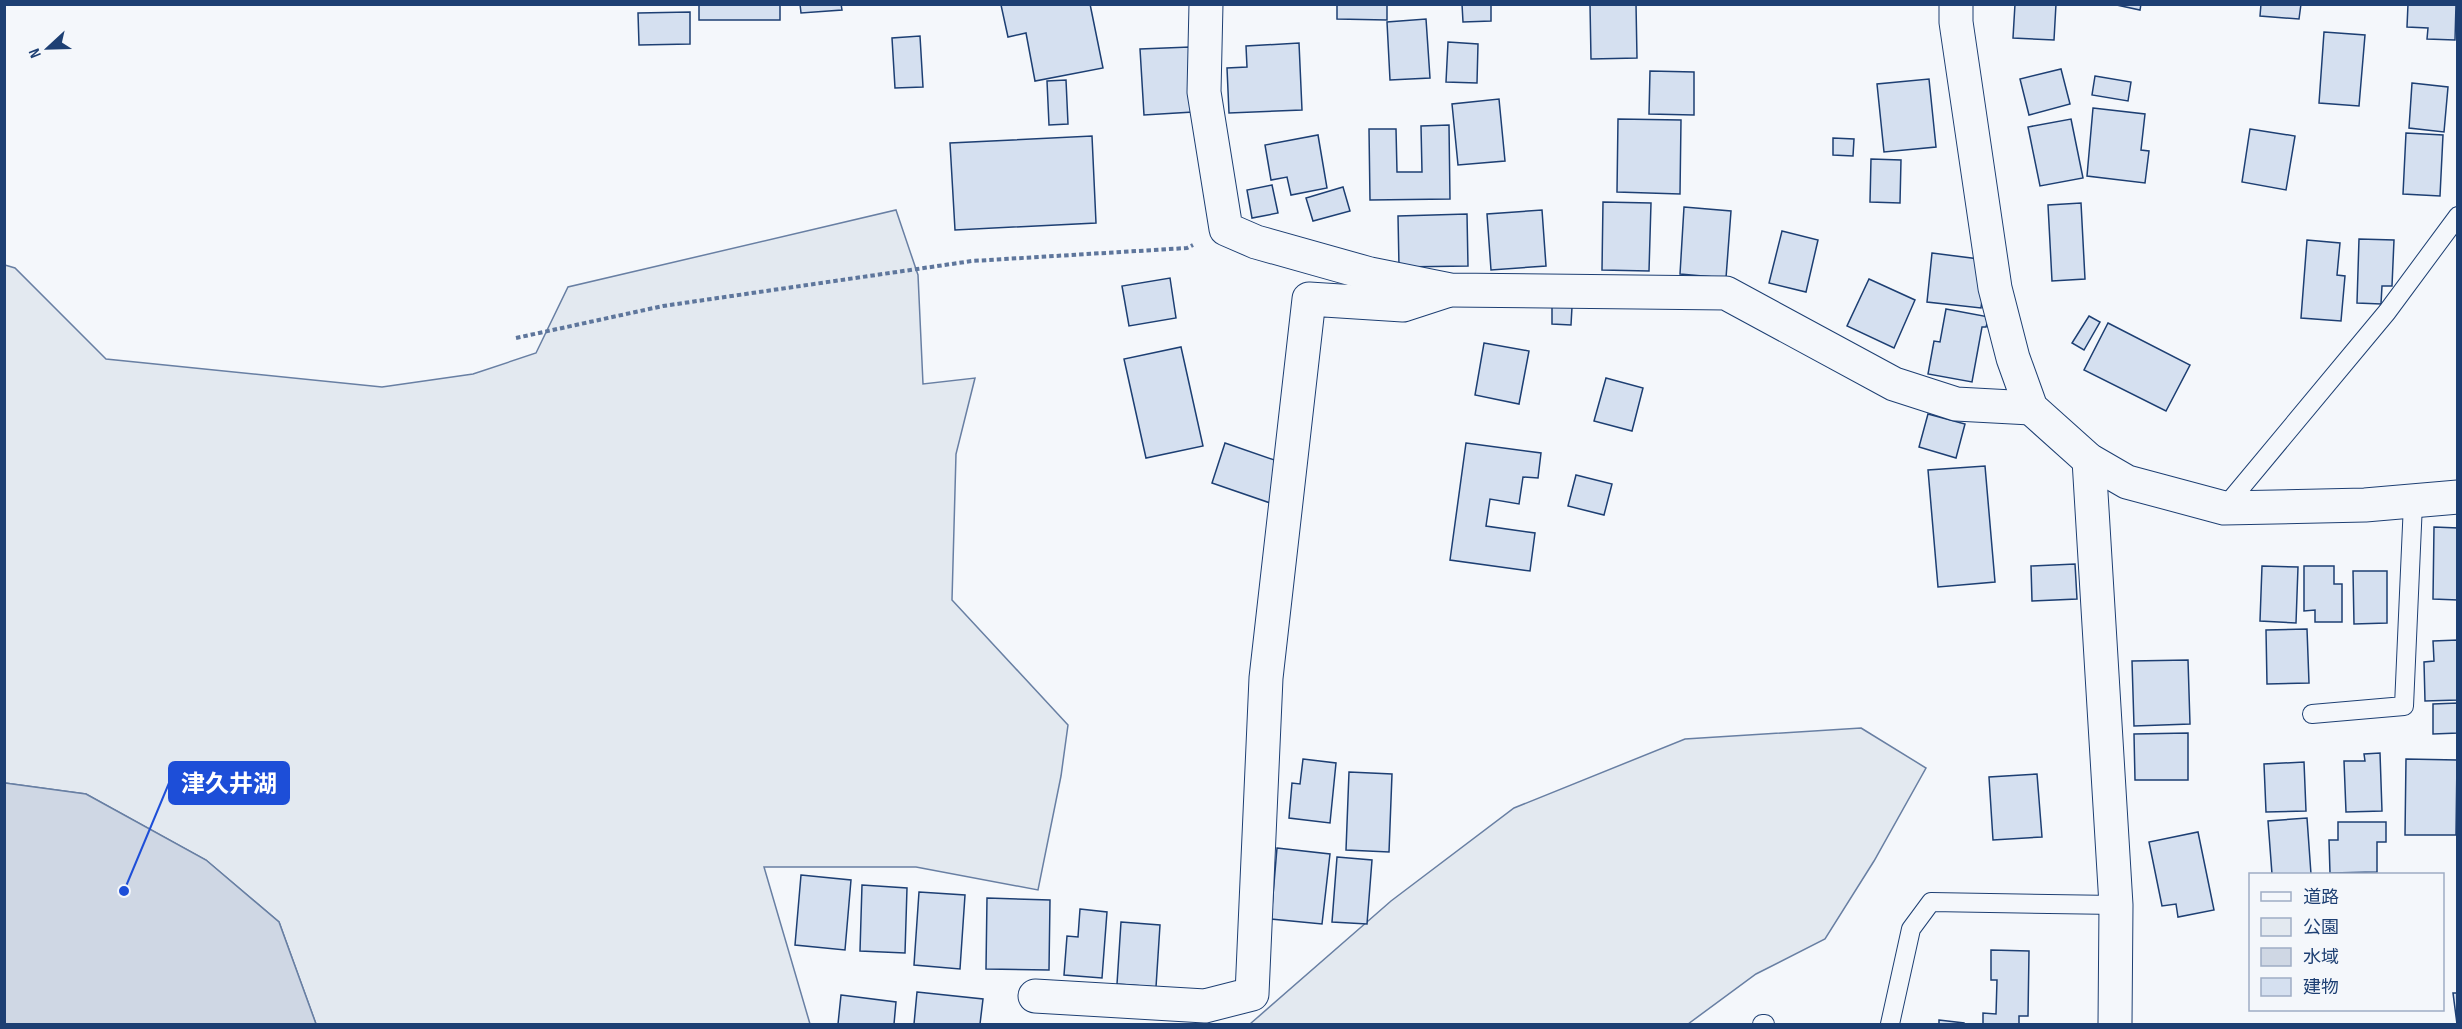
<svg xmlns="http://www.w3.org/2000/svg" width="2462" height="1029" viewBox="0 0 2462 1029" font-family="'Sofia Sans Condensed','Noto Sans JP',sans-serif">
<style>
.green{fill:#e3e9f0;stroke:#687fa3;stroke-width:1.5}
.water{fill:#cfd7e4;stroke:#687fa3;stroke-width:1.5}
.building{fill:#d5e0f0;stroke:#1d3f73;stroke-width:1.5}
.lines{fill:none;stroke-linecap:round;stroke-linejoin:round}
.service-casing{stroke:#1d3f73;stroke-width:20}
.minor-casing{stroke:#1d3f73;stroke-width:35}
.tertiary-casing{stroke:#1d3f73;stroke-width:35}
.path{stroke:#5e769c;stroke-width:4;stroke-dasharray:4.5 3;stroke-linecap:butt}
.service{stroke:#f4f7fb;stroke-width:18}
.minor{stroke:#f4f7fb;stroke-width:33}
.tertiary{stroke:#f4f7fb;stroke-width:33}
.leader{fill:none;stroke:#1d4ed8;stroke-width:2}
.callout-dot{fill:#1d4ed8;stroke:#f4f7fb;stroke-width:2}
.callout{fill:#1d4ed8;stroke:#1d4ed8;stroke-width:2}
.callout-label{font-size:24px;text-anchor:middle;font-weight:bold;fill:#fff}
</style>
<rect width="100%" height="100%" fill="#f4f7fb"/>
<!-- green -->
<g class="green">
<polygon points="896,210 918,275 923,384 975,378 956,454 952,600 1068,725 1061,776 1038,890 916,867 764,867 810,1024 316,1024 279,922 206,860 86,794 5,783 5,265 15,268 106,359 382,387 473,374 536,353 568,287"/>
<polygon points="1861,728 1926,768 1874,861 1825,939 1756,974 1688,1024 1250,1024 1391,901 1514,808 1685,739"/>
</g>
<!-- water -->
<polygon class="water" points="5,783 86,794 206,860 279,922 316,1024 5,1024"/>
<!-- building -->
<g class="building">
<rect x="699" y="4" width="81" height="16"/>
<polygon points="800,4 841,4 842,10 801,13"/>
<polygon points="1090,4 1103,68 1035,81 1026,33 1008,37 1001,5"/>
<polygon points="1337,4 1387,4 1387,20 1337,19"/>
<polygon points="1462,4 1491,4 1491,21 1463,22"/>
<polygon points="1590,4 1636,4 1637,58 1591,59"/>
<polygon points="2015,4 2056,4 2054,40 2013,38"/>
<polygon points="2112,4 2141,4 2140,10"/>
<polygon points="2261,4 2301,4 2299,19 2260,16"/>
<polygon points="2408,4 2456,4 2455,40 2427,39 2428,28 2407,27"/>
<polygon points="690,12 690,44 639,45 638,13"/>
<polygon points="1426,19 1430,78 1390,80 1387,22"/>
<polygon points="2324,32 2365,35 2359,106 2319,103"/>
<polygon points="920,36 923,87 895,88 892,38"/>
<polygon points="1448,42 1478,44 1477,83 1446,82"/>
<polygon points="1299,43 1302,110 1229,113 1227,68 1247,67 1246,46"/>
<polygon points="1190,47 1193,112 1144,115 1140,49"/>
<polygon points="2061,69 2070,104 2029,115 2020,79"/>
<polygon points="1650,71 1694,72 1694,115 1649,114"/>
<polygon points="2095,76 2131,82 2128,101 2092,95"/>
<polygon points="1929,79 1936,147 1884,152 1877,84"/>
<polygon points="1066,80 1068,124 1049,125 1047,81"/>
<polygon points="2412,83 2448,87 2444,132 2409,128"/>
<polygon points="1499,99 1505,161 1458,165 1452,104"/>
<polygon points="2093,108 2145,114 2141,150 2149,151 2145,183 2087,176"/>
<polygon points="1618,119 1681,120 1680,194 1617,192"/>
<polygon points="2071,119 2083,178 2040,186 2028,127"/>
<polygon points="1449,125 1450,199 1370,200 1369,129 1396,129 1397,172 1422,172 1421,126"/>
<polygon points="2250,129 2295,136 2286,190 2242,182"/>
<polygon points="2406,133 2443,135 2440,196 2403,194"/>
<polygon points="1318,135 1327,188 1291,195 1287,177 1271,180 1265,145"/>
<polygon points="1092,136 1096,223 955,230 950,143"/>
<polygon points="1833,138 1854,139 1853,156 1833,155"/>
<polygon points="1871,159 1901,160 1900,203 1870,202"/>
<polygon points="1272,185 1278,213 1252,218 1247,190"/>
<polygon points="1343,187 1350,211 1313,221 1306,198"/>
<polygon points="1603,202 1651,203 1649,271 1602,270"/>
<polygon points="2081,203 2085,279 2052,281 2048,205"/>
<polygon points="1684,207 1731,211 1726,278 1680,274"/>
<polygon points="1542,210 1546,266 1491,270 1487,214"/>
<polygon points="1467,214 1468,266 1399,267 1398,216"/>
<polygon points="1782,231 1818,240 1806,292 1769,283"/>
<polygon points="2359,239 2394,240 2392,286 2382,286 2381,304 2357,303"/>
<polygon points="2307,240 2340,243 2337,275 2345,276 2341,321 2301,318"/>
<polygon points="1932,253 1987,260 1981,308 1927,302"/>
<polygon points="1170,278 1176,318 1129,326 1122,286"/>
<polygon points="1869,279 1915,300 1894,348 1847,326"/>
<polygon points="1552,307 1572,307 1571,325 1552,324"/>
<polygon points="1946,309 1989,317 1986,327 1982,327 1972,382 1928,374 1934,341 1940,342"/>
<polygon points="2089,316 2100,322 2084,350 2072,343"/>
<polygon points="2108,323 2190,365 2166,411 2084,370"/>
<polygon points="1484,343 1529,351 1519,404 1475,395"/>
<polygon points="1181,347 1203,446 1146,458 1124,359"/>
<polygon points="1606,378 1643,388 1632,431 1594,421"/>
<polygon points="1928,414 1965,424 1956,458 1919,447"/>
<polygon points="1225,443 1286,464 1273,504 1212,483"/>
<polygon points="1466,443 1541,453 1538,478 1523,477 1519,504 1490,499 1486,526 1535,533 1530,571 1450,560"/>
<polygon points="1985,466 1995,582 1938,587 1928,470"/>
<polygon points="1576,475 1612,484 1604,515 1568,506"/>
<polygon points="2434,527 2458,528 2458,600 2433,599"/>
<polygon points="2075,564 2077,599 2032,601 2031,566"/>
<polygon points="2262,566 2298,567 2296,623 2260,621"/>
<polygon points="2304,566 2334,566 2334,584 2342,584 2342,622 2315,622 2315,610 2304,611"/>
<polygon points="2353,571 2387,571 2387,623 2354,624"/>
<polygon points="2307,629 2309,683 2267,684 2266,630"/>
<polygon points="2458,640 2458,700 2425,701 2424,662 2434,661 2433,641"/>
<polygon points="2188,660 2190,724 2134,726 2132,661"/>
<polygon points="2458,703 2458,733 2433,734 2433,704"/>
<polygon points="2188,733 2188,780 2135,780 2134,734"/>
<polygon points="2380,753 2382,811 2346,812 2344,761 2365,761 2364,754"/>
<polygon points="1303,759 1336,763 1330,823 1289,818 1292,783 1300,784"/>
<polygon points="2406,759 2457,760 2456,835 2405,835"/>
<polygon points="2304,762 2306,811 2266,812 2264,764"/>
<polygon points="1349,772 1392,774 1389,852 1346,850"/>
<polygon points="2037,774 2042,837 1993,840 1989,777"/>
<polygon points="2307,818 2311,874 2272,874 2268,821"/>
<polygon points="2338,822 2386,822 2386,842 2377,842 2377,872 2330,873 2329,840 2338,840"/>
<polygon points="2198,832 2214,910 2178,917 2176,904 2162,906 2149,842"/>
<polygon points="1277,848 1330,854 1322,924 1271,919"/>
<polygon points="1337,857 1372,860 1367,924 1332,922"/>
<polygon points="801,875 851,880 845,950 795,945"/>
<polygon points="862,885 907,888 905,953 860,951"/>
<polygon points="919,892 965,895 960,969 914,965"/>
<polygon points="987,898 1050,900 1049,970 986,969"/>
<polygon points="1080,909 1107,912 1102,978 1064,975 1067,936 1078,937"/>
<polygon points="1121,922 1160,925 1156,987 1117,984"/>
<polygon points="1991,950 2029,951 2028,1016 2019,1016 2019,1024 1983,1024 1983,1013 1996,1014 1997,980 1991,980"/>
<polygon points="917,992 983,999 980,1024 914,1024"/>
<polygon points="2453,993 2458,993 2458,1024 2457,1024"/>
<polygon points="841,995 896,1002 894,1024 838,1024"/>
<polygon points="1939,1020 1964,1023 1964,1024 1939,1024"/>
</g>
<g class="lines">
<defs>
<g id="service">
<polyline points="2224,508 2387,312 2458,216"/>
<polyline points="2312,714 2404,706 2413,503"/>
<polyline points="1762,1024 1765,1024"/>
<polyline points="1890,1024 1911,929 1931,902 2116,905"/>
</g>
<g id="minor">
<polyline points="1206,4 1204,92 1226,229 1256,242 1370,274 1450,290 1726,293 1894,384 1956,404 2031,408"/>
<polyline points="2089,460 2116,905 2115,1024"/>
<polyline points="1035,996 1205,1006 1252,994 1266,678 1309,299 1403,305 1446,291"/>
</g>
<polyline id="tertiary" points="1956,4 1956,22 1995,288 2013,358 2031,408 2089,460 2127,482 2224,508 2365,505 2458,497"/>
</defs>
<!-- service casing -->
<use href="#service" class="service-casing"/>
<!-- minor casing -->
<use href="#minor" class="minor-casing"/>
<!-- tertiary casing -->
<use href="#tertiary" class="tertiary-casing"/>
<!-- path -->
<polyline class="path" points="516,338 663,306 972,261 1187,248 1193,245"/>
<!-- service -->
<use href="#service" class="service"/>
<!-- minor -->
<use href="#minor" class="minor"/>
<!-- tertiary -->
<use href="#tertiary" class="tertiary"/>
</g>
<!-- callouts -->
<path class="leader" d="M124 891L169 783"/>
<circle class="callout-dot" cx="124" cy="891" r="6"/>
<rect class="callout" x="169" y="762" width="120" height="42" rx="6"/>
<g class="callout-label">
<text x="229" y="792">津久井湖</text>
</g>
<!-- border -->
<rect width="2462" height="1029" fill="none" stroke="#1d3f73" stroke-width="12"/>
<!-- legend -->
<rect x="2249" y="873" width="195" height="138" fill="#f4f7fb" stroke="#9eadc5" stroke-width="1.5"/>
<rect x="2261" y="892" width="30" height="9" fill="#f4f7fb" stroke="#9eadc5" stroke-width="1.5"/>
<text x="2303" y="903" font-size="18" fill="#1d3f73">道路</text>
<rect x="2261" y="918" width="30" height="18" fill="#e3e9f0" stroke="#9eadc5" stroke-width="1.5"/>
<text x="2303" y="933" font-size="18" fill="#1d3f73">公園</text>
<rect x="2261" y="948" width="30" height="18" fill="#cfd7e4" stroke="#9eadc5" stroke-width="1.5"/>
<text x="2303" y="963" font-size="18" fill="#1d3f73">水域</text>
<rect x="2261" y="978" width="30" height="18" fill="#d5e0f0" stroke="#9eadc5" stroke-width="1.5"/>
<text x="2303" y="993" font-size="18" fill="#1d3f73">建物</text>
<!-- north arrow -->
<g transform="translate(48 48) rotate(248)" stroke="#f4f7fb" stroke-width="4.5" paint-order="stroke">
<path d="M0-4.5L10 22L0 15L-10 22Z" fill="#1d3f73"/>
<text y="-9" font-size="16" font-weight="bold" text-anchor="middle" fill="#1d3f73">N</text>
</g>
</svg>
